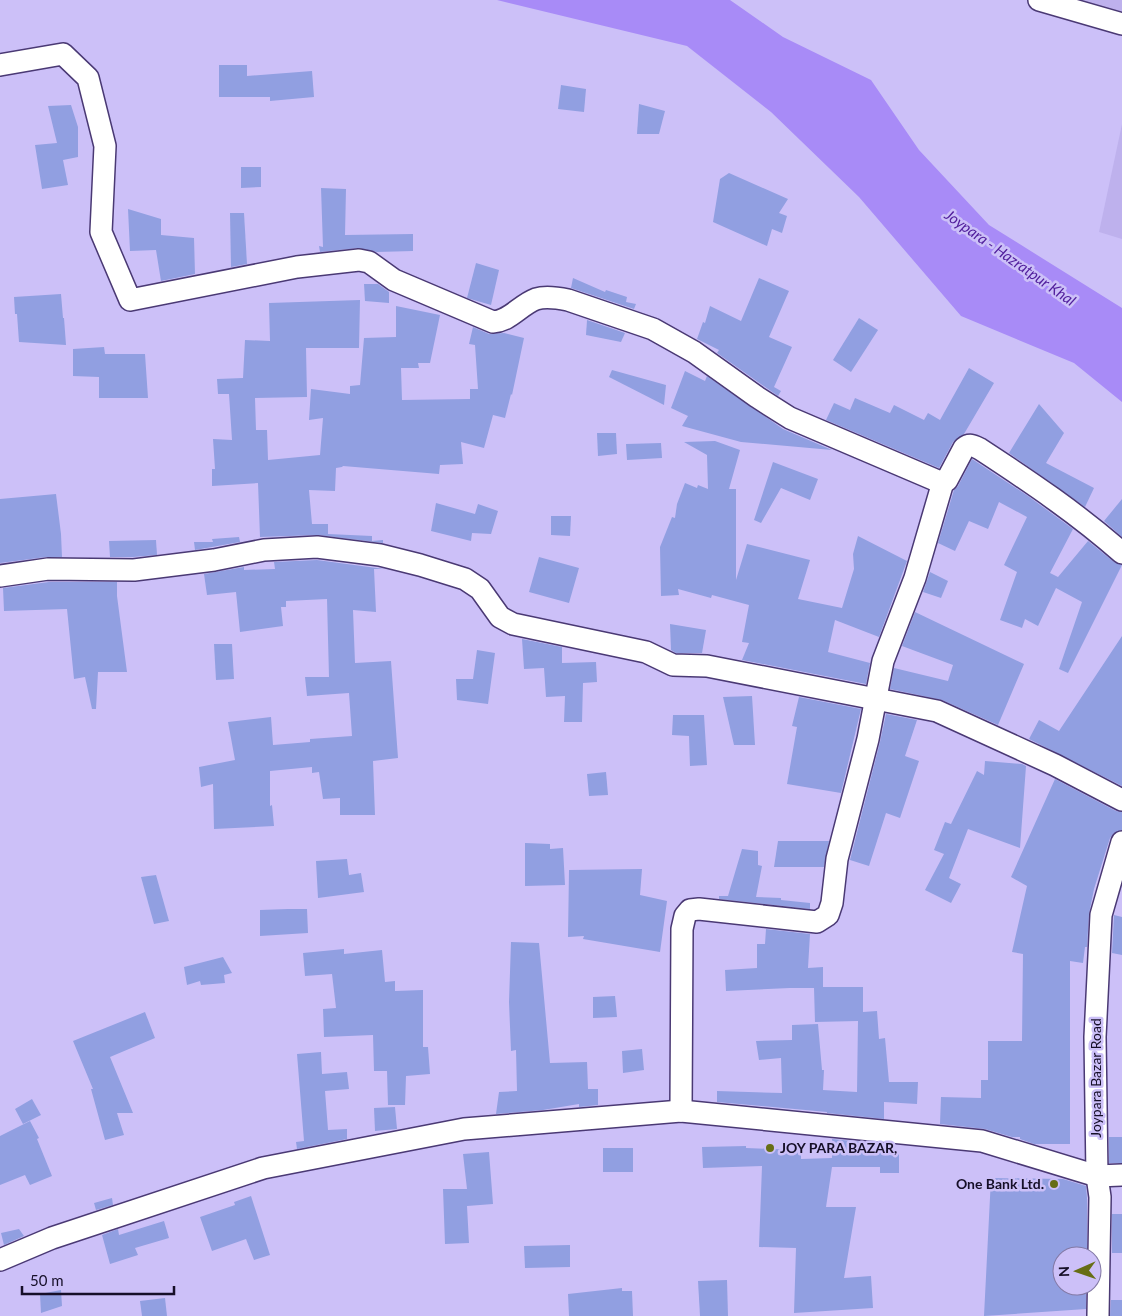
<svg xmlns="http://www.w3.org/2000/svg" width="1122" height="1316" viewBox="0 0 1122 1316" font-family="Lato,sans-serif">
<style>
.built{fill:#beb1ed}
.water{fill:#a88bf7}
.building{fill:#919fe1}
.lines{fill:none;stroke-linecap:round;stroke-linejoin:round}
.minor-casing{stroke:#4a3974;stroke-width:24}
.minor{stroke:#fff;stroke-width:21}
.poi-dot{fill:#676e15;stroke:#ccc0f8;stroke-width:2}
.labels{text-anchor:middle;stroke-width:5;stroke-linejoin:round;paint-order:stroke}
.street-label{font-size:14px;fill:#160f28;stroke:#ccc0f8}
.poi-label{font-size:14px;font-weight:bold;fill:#160f28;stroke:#ccc0f8;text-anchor:start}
.water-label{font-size:15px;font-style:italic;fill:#52209d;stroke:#ccc0f8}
</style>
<rect width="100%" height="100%" fill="#ccc0f8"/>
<!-- built -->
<g class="built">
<polygon points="1077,0 1122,0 1122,12"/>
<polygon points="1122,124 1122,239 1099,232"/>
</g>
<!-- water -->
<polygon class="water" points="497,0 730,0 783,37 871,80 919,150 989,225 1122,308 1122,402 1074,363 961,316 859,197 771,112 687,46"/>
<!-- building -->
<g class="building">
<polygon points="219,65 247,65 247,76 312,71 314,97 270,101 270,97 219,97"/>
<polygon points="561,85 586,89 584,112 558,109"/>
<polygon points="639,104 665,111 659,134 637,134"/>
<polygon points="71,105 78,127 78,157 63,160 68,185 42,189 35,145 57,143 48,106"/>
<polygon points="241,167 261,167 261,187 241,188"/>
<polygon points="729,173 788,199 779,213 787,216 782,233 772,229 767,246 713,222 720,179"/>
<polygon points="321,188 346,189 345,235 413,234 413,251 377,252 358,248 320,252 319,246 323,247"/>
<polygon points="128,209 161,219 161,235 194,238 195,274 161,281 156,250 130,251"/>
<polygon points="230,213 244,213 247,264 231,267"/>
<polygon points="476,263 499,270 491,305 467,298"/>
<polygon points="573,278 605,292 606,290 627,297 626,302 636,304 634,309 571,288"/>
<polygon points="759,278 789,291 769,337 792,347 774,387 781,391 778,396 717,353 719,350 697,339 703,322 705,323 710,306 741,321"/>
<polygon points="364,284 378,284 389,292 389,303 365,301"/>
<polygon points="61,294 63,318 64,318 66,345 19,342 17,314 15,314 14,297"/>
<polygon points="360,300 359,348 306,348 307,397 255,398 256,430 267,430 268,460 320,455 323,418 309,420 311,389 350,394 350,386 360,385 364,338 396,337 396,306 440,315 430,363 418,363 419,368 401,368 402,400 470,399 470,389 478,389 475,345 469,344 473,327 489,334 504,333 524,338 512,395 511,394 505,418 493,415 484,448 461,442 463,464 440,465 439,474 343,466 342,467 336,468 335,491 309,490 312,524 328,524 328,534 372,536 372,541 383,540 383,543 318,535 260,537 258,483 212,486 212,469 215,469 213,439 232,440 229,394 218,394 217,379 243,378 245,340 270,341 269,303"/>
<polygon points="859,318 878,330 851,372 833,360"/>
<polygon points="587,320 625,333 621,342 586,335"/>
<polygon points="104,347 105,354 145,354 148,398 99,398 99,377 73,376 73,349"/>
<polygon points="969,368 994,383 964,434 953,442 939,468 826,420 834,403 850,410 855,398 890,413 894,405 924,420 928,413 940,420"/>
<polygon points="612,370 666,385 664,405 609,377"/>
<polygon points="685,371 705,381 707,376 783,429 832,450 741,442 682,426 688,416 671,408"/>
<polygon points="1039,404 1064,433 1046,463 1094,488 1085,507 1009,453"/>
<polygon points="597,433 616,433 617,454 598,456"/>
<polygon points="715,441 740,450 729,489 736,489 736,580 747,544 810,560 798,599 842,608 854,569 853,554 858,536 907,561 879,637 835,620 828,652 870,663 866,684 742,660 749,643 742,642 749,605 712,595 711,598 678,589 679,595 661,596 660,547 672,517 675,518 677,504 685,483 697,488 698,485 708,489 707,455 684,442"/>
<polygon points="661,443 662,458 627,460 626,444"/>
<polygon points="972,459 1028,496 1073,529 1050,573 1058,577 1088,541 1114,562 1122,565 1068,673 1059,669 1082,602 1056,588 1038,626 1025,619 1022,628 1000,620 1017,572 1004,565 1027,517 999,502 988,529 969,521 955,551 938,543 954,490 958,486"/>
<polygon points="773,462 818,479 810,500 781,488 761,523 754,520"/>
<polygon points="56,494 61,534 62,557 46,557 0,563 0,499"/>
<polygon points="1122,499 1122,537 1104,521"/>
<polygon points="436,503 475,514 478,504 498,511 491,534 472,533 471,541 431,531"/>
<polygon points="551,516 571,516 570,536 551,535"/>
<polygon points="239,537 240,542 195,550 194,542 213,542 212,539"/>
<polygon points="156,540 157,555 133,557 110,557 109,541"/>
<polygon points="539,557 579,568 569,603 529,592"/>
<polygon points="317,560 384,569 374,569 376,612 353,610 355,663 391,661 398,758 373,761 375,815 340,815 340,798 323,799 319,772 312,773 312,767 270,771 270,806 272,805 274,826 214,829 213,784 201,787 199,767 235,760 228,722 271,717 273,745 310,742 310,739 352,736 349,693 307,696 305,677 329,677 327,599 286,601 286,607 281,607 283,626 240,632 236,592 207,595 204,574 244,567 244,570 275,569 274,562"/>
<polygon points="930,572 948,581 941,598 923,592"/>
<polygon points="49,582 117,582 117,596 127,672 98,672 96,709 92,709 85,677 74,679 67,609 4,611 3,588"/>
<polygon points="915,612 1024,664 998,725 942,700 890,689 894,668 948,681 953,665 902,646"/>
<polygon points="670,624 706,630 702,653 676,653 671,650"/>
<polygon points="1122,636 1122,786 1029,739 1039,720 1059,731"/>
<polygon points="522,639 562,647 562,663 596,662 597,682 583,683 582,722 564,722 565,696 546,697 544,668 524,669"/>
<polygon points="214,644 232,644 234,679 216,680"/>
<polygon points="477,650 495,653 488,704 457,700 456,679 473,679"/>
<polygon points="752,696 755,745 734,745 723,697"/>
<polygon points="799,697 861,709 841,793 787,784 797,727 792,726"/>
<polygon points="886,714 917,720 905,756 919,761 900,818 886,813 869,866 850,860 880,742"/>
<polygon points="673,715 704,715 707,765 690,766 689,736 672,735"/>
<polygon points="985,761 1022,764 1026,766 1020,848 968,829 949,878 961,884 951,903 925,890 944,854 934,850 945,822 951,824 977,771 984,775"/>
<polygon points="606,772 608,795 589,796 587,774"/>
<polygon points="1055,779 1116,811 1122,812 1122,830 1114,833 1110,838 1094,889 1089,914 1087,947 1085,947 1083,963 1070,961 1070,1144 1034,1144 1020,1139 1020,1137 1012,1137 985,1129 940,1124 941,1097 981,1098 981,1080 988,1080 988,1041 1022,1041 1023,954 1012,952 1027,886 1011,877"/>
<polygon points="778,841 829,841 824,867 774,867"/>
<polygon points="525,843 550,844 550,849 563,848 565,885 525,886"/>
<polygon points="742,849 758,851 758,865 762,866 756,897 781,898 781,900 810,903 810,909 719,899 719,896 728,896"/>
<polygon points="347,859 349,875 361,873 364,892 318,898 316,861"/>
<polygon points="642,869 640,895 667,901 660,952 583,939 584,936 568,937 569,870"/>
<polygon points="156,875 169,921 154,924 141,877"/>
<polygon points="288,909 307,909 308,933 260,936 260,910"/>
<polygon points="1114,915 1122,917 1122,955 1112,953"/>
<polygon points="766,929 810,934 808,968 823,967 823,987 863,987 863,1012 877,1011 879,1039 885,1038 889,1082 918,1082 917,1104 884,1102 884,1119 827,1113 827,1112 717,1102 717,1091 782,1093 781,1058 759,1060 756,1041 792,1040 792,1025 818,1024 822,1070 824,1070 823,1090 857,1092 858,1021 815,1022 814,988 790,988 726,991 725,970 757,968 757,944 765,944"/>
<polygon points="511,942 539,943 550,1063 587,1062 588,1089 598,1089 598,1105 579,1107 579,1104 543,1110 496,1114 499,1092 517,1091 516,1050 511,1051 509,1002"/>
<polygon points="344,949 344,954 382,950 385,982 395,981 395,991 423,990 423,1047 428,1047 430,1074 406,1076 405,1105 388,1105 387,1071 374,1071 373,1035 324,1037 323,1009 336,1008 332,974 305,976 303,953"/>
<polygon points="223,957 232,973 224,975 225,983 201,985 200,981 187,985 184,967"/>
<polygon points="615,996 617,1017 593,1018 593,997"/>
<polygon points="145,1012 155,1038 110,1057 133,1113 117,1113 124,1135 105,1140 91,1089 93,1089 73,1041"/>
<polygon points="642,1049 644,1070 623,1073 622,1051"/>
<polygon points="321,1052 322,1074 347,1072 349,1089 325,1091 328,1130 347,1129 347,1139 297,1149 296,1142 304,1141 297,1054"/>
<polygon points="32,1099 41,1115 23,1124 15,1109"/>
<polygon points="395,1107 397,1129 375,1131 374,1108"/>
<polygon points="30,1121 39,1138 37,1139 52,1176 30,1185 25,1175 0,1185 0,1136"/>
<rect x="1109" y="1137" width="13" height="26"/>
<polygon points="832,1139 883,1144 882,1152 899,1152 899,1173 880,1173 880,1167 832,1167 826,1207 856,1207 844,1278 871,1276 873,1308 794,1313 796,1248 759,1247 762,1166 703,1168 702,1147 746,1146 746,1148 801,1150 801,1159 832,1158"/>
<rect x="603" y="1148" width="30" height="24"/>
<polygon points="489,1152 493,1204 467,1206 469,1243 445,1244 443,1189 467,1189 463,1154"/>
<polygon points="991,1178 1063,1179 1086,1186 1087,1198 1087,1256 1062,1256 1062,1286 1086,1286 1086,1309 984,1316"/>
<polygon points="251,1196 270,1255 254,1260 246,1239 212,1251 200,1217 235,1205 234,1202"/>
<polygon points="112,1198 113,1205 96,1210 94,1203"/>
<rect x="1112" y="1214" width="10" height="39"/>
<polygon points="164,1221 169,1238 135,1248 138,1255 110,1264 102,1235 118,1229 119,1235"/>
<polygon points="19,1229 24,1236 4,1245 1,1233"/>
<polygon points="570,1245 570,1267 525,1268 524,1246"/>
<polygon points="727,1280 728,1316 700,1316 698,1281"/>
<polygon points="622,1288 622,1291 632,1291 633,1316 569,1316 568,1294"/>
<polygon points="61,1290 62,1306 41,1313 40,1294"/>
<polygon points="165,1298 167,1316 142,1316 140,1301"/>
<polygon points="1111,1300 1122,1300 1122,1316 1110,1316"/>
</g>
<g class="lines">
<defs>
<g id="minor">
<polyline points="1039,0 1122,24"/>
<path d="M0,65L63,54L88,78L105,146L101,232L130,300L297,267L359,260L369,262L394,280L493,322C510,321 520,305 536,299C546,296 558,298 568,300L653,329L694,352L757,397L790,418L940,482L947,480L964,448C970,443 974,446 980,449C1029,481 1078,514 1122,553"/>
<polyline points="0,576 48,569 134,570 214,560 264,550 317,547 380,555 420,565 465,579 480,589 500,617 513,624 646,652 673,665 707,666 937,711 1055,765 1122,800"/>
<polyline points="681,1111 682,929 685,916 690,910 699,909 817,922 828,915 832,903 837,859 868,739 883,661 915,578 943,482"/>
<polyline points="0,1260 52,1238 263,1168 464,1129 681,1111 982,1141 1097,1176 1122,1175"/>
<polyline points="1098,1316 1100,1197 1097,1176 1095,1037 1101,915 1122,842"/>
</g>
</defs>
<!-- minor casing -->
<use href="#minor" class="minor-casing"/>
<!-- minor -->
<use href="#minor" class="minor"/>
</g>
<!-- markers -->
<g class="poi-dot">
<circle cx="770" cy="1148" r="5"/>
<circle cx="1054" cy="1184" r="5"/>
</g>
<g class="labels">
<!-- street labels -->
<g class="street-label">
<text transform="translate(1096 1078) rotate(-90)" y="5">Joypara Bazar Road</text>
</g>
<!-- poi labels -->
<g class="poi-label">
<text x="780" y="1153">JOY PARA BAZAR,</text>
<text x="1044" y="1189" text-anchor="end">One Bank Ltd.</text>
</g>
<!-- water labels -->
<g class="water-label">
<text transform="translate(1010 258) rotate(35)" y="5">Joypara - Hazratpur Khal</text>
</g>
</g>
<!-- north arrow -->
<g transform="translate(1077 1271) rotate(268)"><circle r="24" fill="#ccc0f8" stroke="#8379a5"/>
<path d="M0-4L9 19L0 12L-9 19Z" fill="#676e15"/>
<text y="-8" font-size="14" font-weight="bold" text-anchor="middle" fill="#160f28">N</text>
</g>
<!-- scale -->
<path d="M22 1286v8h152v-8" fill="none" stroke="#160f28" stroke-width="2.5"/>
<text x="30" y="1286" font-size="15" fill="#160f28" stroke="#ccc0f8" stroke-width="4" paint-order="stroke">50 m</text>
</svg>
